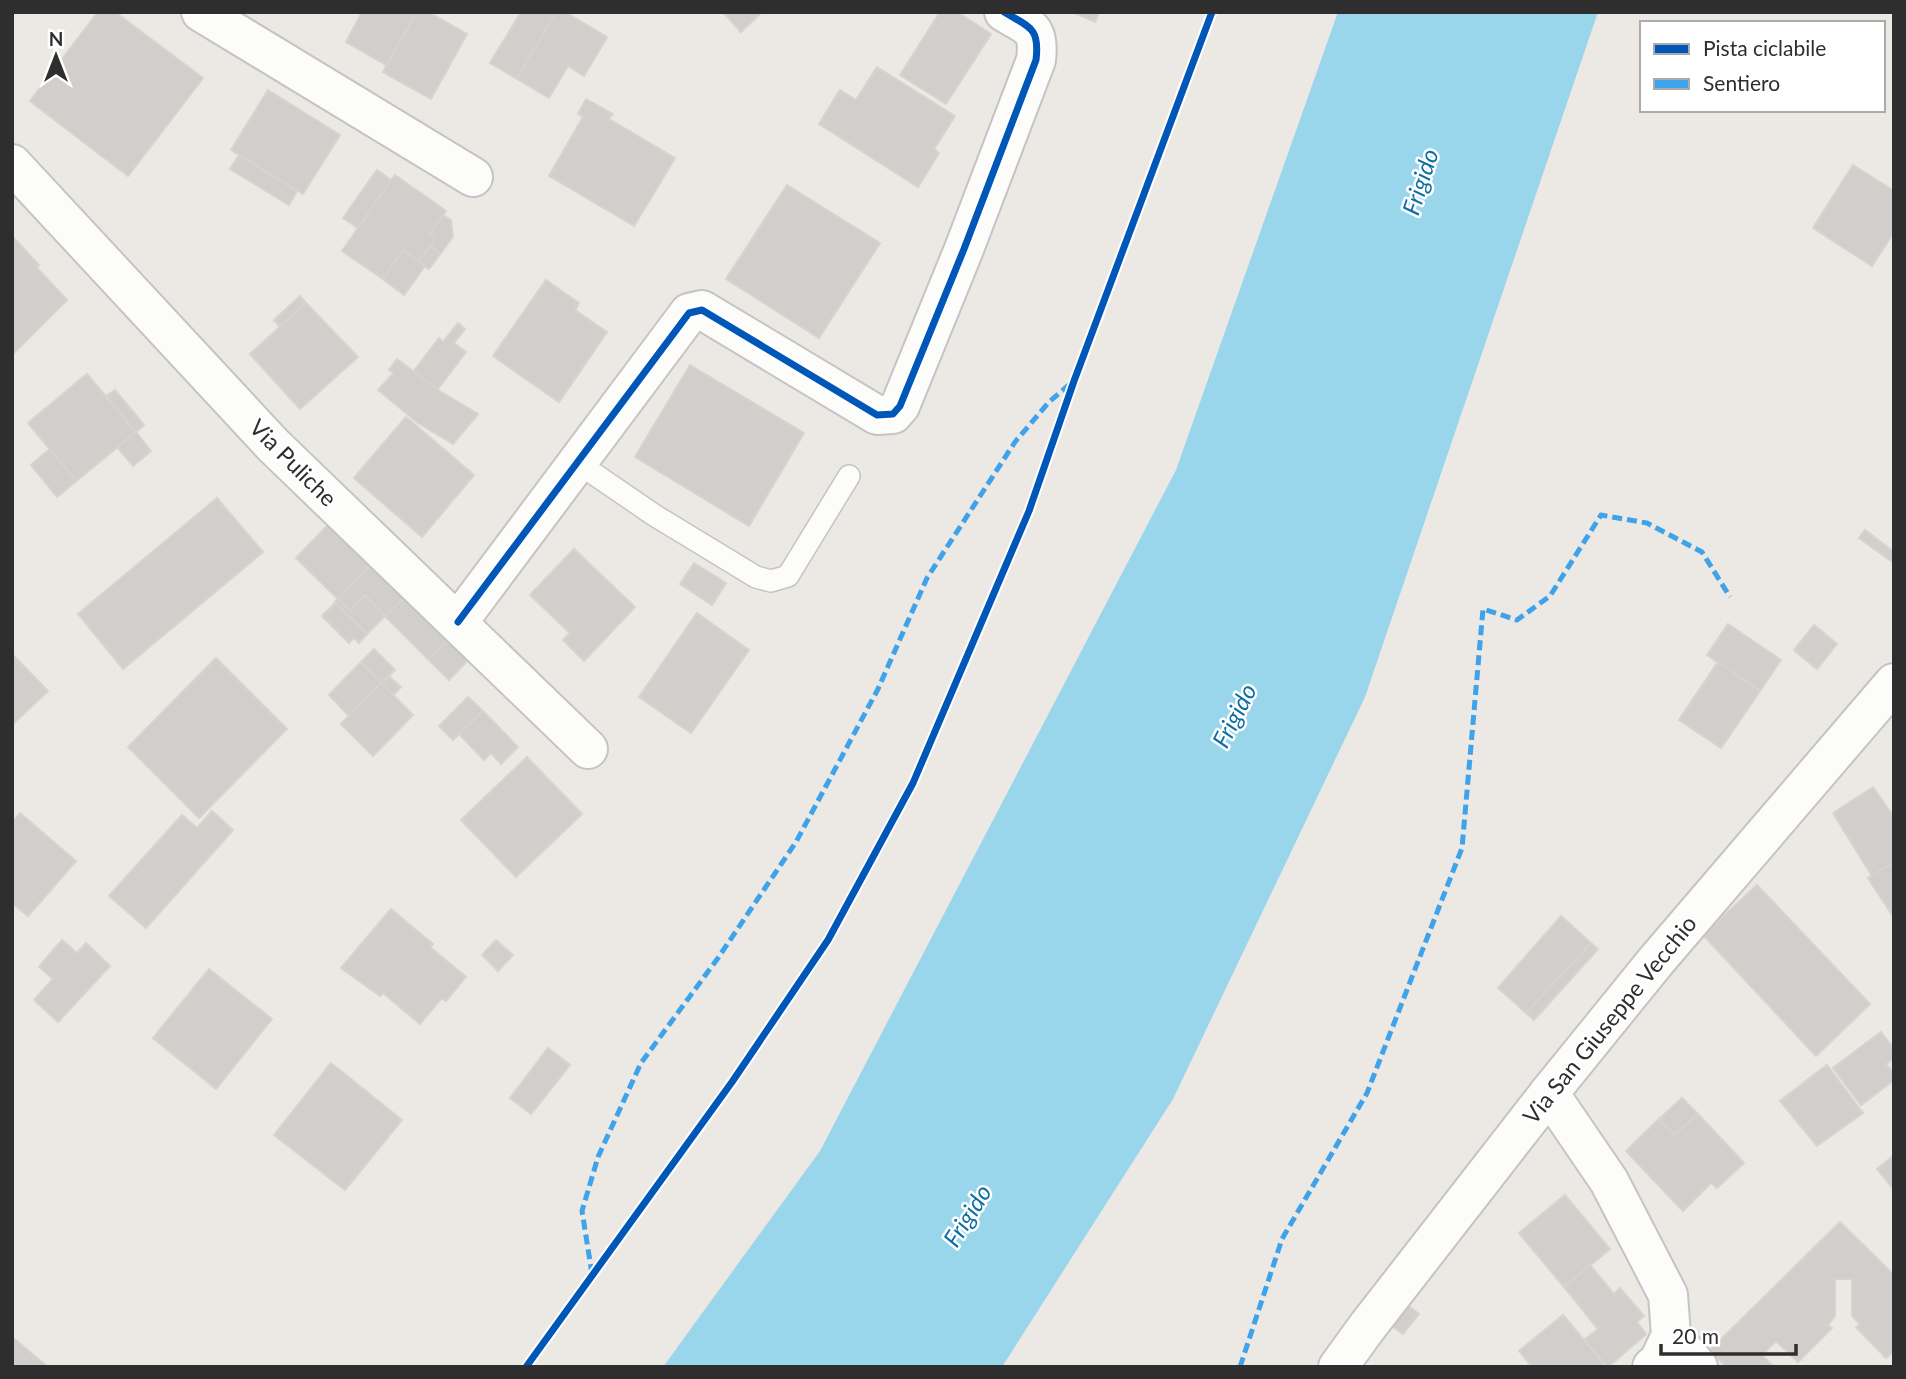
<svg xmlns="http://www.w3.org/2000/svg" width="1906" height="1379" viewBox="0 0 1906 1379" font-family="Lato,sans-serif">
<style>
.water{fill:#99d6ec}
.building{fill:#d1cecb;stroke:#d7d4d0;stroke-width:2}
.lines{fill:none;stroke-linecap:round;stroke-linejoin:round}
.lane-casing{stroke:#c5c4c5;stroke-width:24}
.street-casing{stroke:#c5c4c5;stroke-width:42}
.lane{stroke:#fcfcfb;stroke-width:21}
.street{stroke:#fcfcfb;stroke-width:38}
.quiet{stroke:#3ea3eb;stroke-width:5;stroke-dasharray:10 5;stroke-linecap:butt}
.cycleway-casing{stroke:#fff;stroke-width:11}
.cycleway{stroke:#0057b8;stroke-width:7}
.labels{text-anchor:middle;stroke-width:5;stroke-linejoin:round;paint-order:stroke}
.street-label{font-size:23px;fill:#2e2e2e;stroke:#fff}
.water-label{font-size:24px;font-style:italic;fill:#0d6fa3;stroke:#fff}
</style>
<rect width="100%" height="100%" fill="#ece8e4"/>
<!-- water -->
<polygon class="water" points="1338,12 1598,12 1365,697 1173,1099 1002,1367 663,1367 820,1151 1176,470"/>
<!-- building -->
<g class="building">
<polygon points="98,12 115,12 203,78 128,176 30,101"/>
<polygon points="362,12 417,12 386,65 346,42"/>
<polygon points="417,12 428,12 467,34 431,99 383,72"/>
<polygon points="521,12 556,12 517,79 490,63"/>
<polygon points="556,12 565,12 607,37 584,76 568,66 549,98 517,79"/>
<polygon points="723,12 762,12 741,32"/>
<polygon points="940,12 957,12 991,34 946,104 900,75"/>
<polygon points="1072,12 1099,12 1095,22"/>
<polygon points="877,67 955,116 934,149 939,153 918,187 819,124 840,90 856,100"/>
<polygon points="268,90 340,135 303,194 231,150"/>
<polygon points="586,99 613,114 609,119 675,158 634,226 549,176 583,117 578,114"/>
<polygon points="239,155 297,191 289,205 230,169"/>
<polygon points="1853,165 1894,191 1894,232 1872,266 1813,228"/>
<polygon points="377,170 391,180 358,228 343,218"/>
<polygon points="395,175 446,211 430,233 436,237 419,262 403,250 383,279 342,251"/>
<polygon points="787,185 880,243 819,338 726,279"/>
<polygon points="443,215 451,220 453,237 440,254 430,246 436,237 430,233"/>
<polygon points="12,236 39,265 37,268 67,300 12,355"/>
<polygon points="430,246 440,254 429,269 419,262"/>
<polygon points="403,250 425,266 404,295 383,279"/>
<polygon points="546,280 579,303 575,310 607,332 559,402 493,356"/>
<polygon points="300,296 306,303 280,327 274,320"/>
<polygon points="306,303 358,357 300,409 250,354"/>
<polygon points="458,323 465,329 454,343 466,352 437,390 413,372 439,338 443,342"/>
<polygon points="397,359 438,390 478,414 453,444 418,423 378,390 394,373 389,370"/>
<polygon points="690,365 804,433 749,526 635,457"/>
<polygon points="87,374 136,432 76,481 28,423"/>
<polygon points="115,390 144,425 136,432 106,396"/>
<polygon points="406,417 474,475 422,537 354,478"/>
<polygon points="136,432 151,451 133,466 117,447"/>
<polygon points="50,449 76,481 57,497 31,465"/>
<polygon points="217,498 263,552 123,669 78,614"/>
<polygon points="333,520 374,561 338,599 296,558"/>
<polygon points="1865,530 1894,552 1894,558 1891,561 1859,538"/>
<polygon points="574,549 635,607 584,661 563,640 570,633 530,595"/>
<polygon points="374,561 409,594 385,616 365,595 350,611 338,599"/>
<polygon points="694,563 726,583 712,605 680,584"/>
<polygon points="409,594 452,636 428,659 385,616"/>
<polygon points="365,595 385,616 367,634 335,602 338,599 350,611"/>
<polygon points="335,603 367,634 359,643 354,638 349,643 322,616"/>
<polygon points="697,613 749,650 691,733 639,697"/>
<polygon points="1728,624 1781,660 1760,691 1707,655"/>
<polygon points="1814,625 1837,644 1817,669 1794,650"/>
<polygon points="452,636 472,656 449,680 428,659"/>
<polygon points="374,649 395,670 381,683 361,662"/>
<polygon points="12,654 48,691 12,725"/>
<polygon points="216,658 287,729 199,818 128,747"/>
<polygon points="361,662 381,683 349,716 329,695"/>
<polygon points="1718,662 1760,691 1721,748 1679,720"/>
<polygon points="389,676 401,687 393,695 381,683"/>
<polygon points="381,683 413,715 373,756 341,724"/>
<polygon points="468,697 483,711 453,740 439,726"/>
<polygon points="483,711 518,747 501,764 491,753 484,760 459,734"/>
<polygon points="527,757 582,814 516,877 461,820"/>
<polygon points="1873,787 1891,813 1894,811 1894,862 1872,876 1833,813"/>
<polygon points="212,811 233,830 146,928 109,896 182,815 197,828"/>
<polygon points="20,813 76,861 28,916 12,903 12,823"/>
<polygon points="1894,862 1894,918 1868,878"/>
<polygon points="1757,885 1870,1004 1816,1056 1703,935"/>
<polygon points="391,909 433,944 430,947 466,977 446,1001 442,998 420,1024 383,993 380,996 341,968"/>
<polygon points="1561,916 1591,943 1526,1013 1498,988"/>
<polygon points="62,940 77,953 86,943 110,966 58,1022 34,1000 53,979 39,967"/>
<polygon points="496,940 513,955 498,971 482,955"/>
<polygon points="1591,943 1598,949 1534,1020 1526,1013"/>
<polygon points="209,969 272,1019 216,1089 153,1038"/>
<polygon points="1881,1032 1894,1049 1894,1058 1886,1064 1894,1073 1894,1080 1861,1105 1833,1068"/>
<polygon points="548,1048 570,1065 531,1114 510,1098"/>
<polygon points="331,1063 402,1120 345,1190 274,1135"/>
<polygon points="1827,1065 1863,1113 1817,1146 1780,1101"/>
<polygon points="1682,1098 1698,1114 1674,1135 1659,1119"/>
<polygon points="1698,1114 1744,1163 1717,1188 1711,1183 1683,1211 1626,1151 1659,1119 1674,1135"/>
<polygon points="1894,1155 1894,1190 1877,1169"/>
<polygon points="1565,1195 1610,1249 1564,1287 1519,1233"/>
<polygon points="1840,1222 1894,1275 1894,1351 1886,1358 1856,1327 1860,1324 1852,1316 1852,1279 1835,1279 1835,1316 1828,1325 1832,1328 1798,1362 1776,1341 1762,1355 1774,1367 1726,1367 1710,1350"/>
<polygon points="1590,1265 1614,1294 1620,1288 1644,1316 1637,1322 1646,1334 1608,1367 1584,1340 1598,1329 1564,1287"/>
<polygon points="1407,1305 1419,1314 1403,1334 1391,1325"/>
<polygon points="1563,1315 1604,1364 1600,1367 1532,1367 1519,1351"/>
<polygon points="12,1337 48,1367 12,1367"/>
</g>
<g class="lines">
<defs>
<polyline id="lane" points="578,463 654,515 756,577 771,581 788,576 849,476"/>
<g id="street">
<polyline points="201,12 473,177"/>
<polyline points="12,164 273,445 588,749"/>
<path d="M458,622L689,313L702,310L877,415L893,414L900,406L964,249L1036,60C1040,27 1029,27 1004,12"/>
<polyline points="1549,1093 1609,1181 1668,1295 1671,1335 1659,1361 1652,1367"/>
<polyline points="1671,1335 1698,1367"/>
<polyline points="1338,1367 1367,1327 1549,1093 1656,961 1894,683"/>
</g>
</defs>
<!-- lane casing -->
<use href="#lane" class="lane-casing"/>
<!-- street casing -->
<use href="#street" class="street-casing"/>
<!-- lane -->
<use href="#lane" class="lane"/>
<!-- street -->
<use href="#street" class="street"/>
<!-- quiet -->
<g class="quiet">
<polyline points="592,1274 582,1211 598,1157 641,1063 718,958 796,842 878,689 927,578 1015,442 1049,402 1071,383"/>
<polyline points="1240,1367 1282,1239 1367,1093 1462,848 1483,609 1517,620 1550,596 1601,515 1647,523 1702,552 1730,597"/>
</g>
<defs>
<g id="cycleway">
<path d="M458,622L689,313L702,310L877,415L893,414L900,406L964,249L1036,60C1040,27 1029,27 1004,12"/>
<polyline points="526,1367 732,1082 828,940 913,783 1029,511 1074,381 1212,12"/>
</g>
</defs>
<!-- cycleway casing -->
<use href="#cycleway" class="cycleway-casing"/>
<!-- cycleway -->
<use href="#cycleway" class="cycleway"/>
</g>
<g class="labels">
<!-- street labels -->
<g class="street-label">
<text transform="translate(293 463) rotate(45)" y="8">Via Puliche</text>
<text transform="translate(1610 1020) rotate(-51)" y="8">Via San Giuseppe Vecchio</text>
</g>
<!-- water labels -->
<g class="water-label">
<text transform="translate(1421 182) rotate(-72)" y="8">Frigido</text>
<text transform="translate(1235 716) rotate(-63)" y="8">Frigido</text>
<text transform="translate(968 1216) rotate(-58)" y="8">Frigido</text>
</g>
</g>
<!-- border -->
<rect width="1906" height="1379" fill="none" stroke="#2e2e2e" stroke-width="28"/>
<!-- legend -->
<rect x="1640" y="21" width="245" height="91" fill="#ffffff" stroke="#ababab" stroke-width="2"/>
<rect x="1654" y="44" width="35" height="10" fill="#0057b8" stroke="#ababab" stroke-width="2"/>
<text x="1703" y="56" font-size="21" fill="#2e2e2e">Pista ciclabile</text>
<rect x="1654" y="79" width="35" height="10" fill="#3ea3eb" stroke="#ababab" stroke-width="2"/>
<text x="1703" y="91" font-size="21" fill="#2e2e2e">Sentiero</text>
<!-- north arrow -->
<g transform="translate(56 56)" stroke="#ffffff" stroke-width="5" paint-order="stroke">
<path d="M0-5L12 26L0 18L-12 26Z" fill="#2e2e2e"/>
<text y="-10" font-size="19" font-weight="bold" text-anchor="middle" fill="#2e2e2e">N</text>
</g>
<!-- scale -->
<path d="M1661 1344v10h135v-10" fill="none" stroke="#2e2e2e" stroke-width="3.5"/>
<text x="1672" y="1344" font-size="21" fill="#2e2e2e" stroke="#ffffff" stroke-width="5" paint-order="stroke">20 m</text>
</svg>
